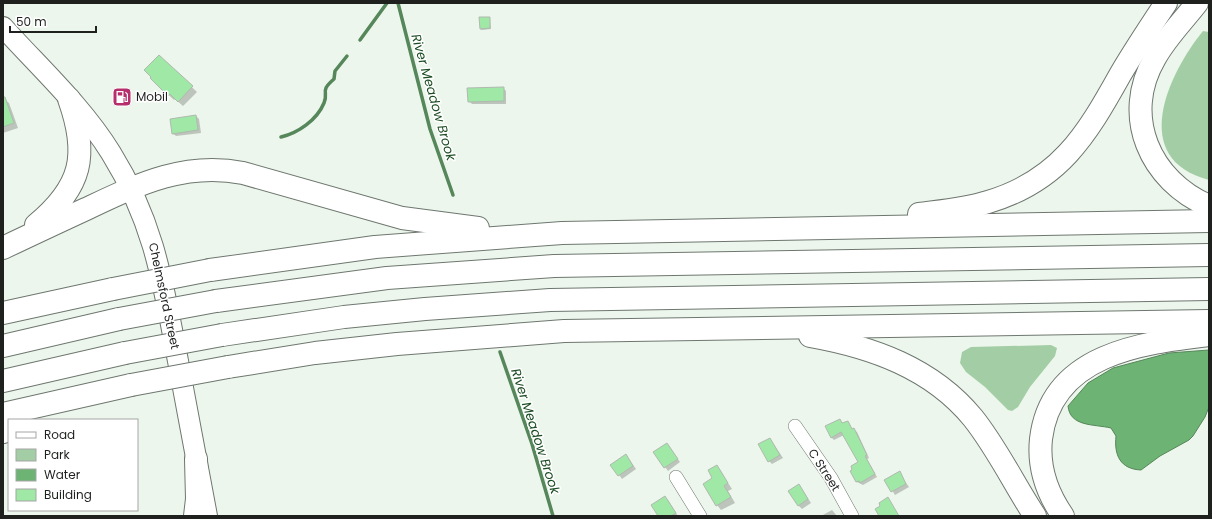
<svg xmlns="http://www.w3.org/2000/svg" width="1212" height="519" viewBox="0 0 1212 519" font-family="Poppins,sans-serif">
<style>
.green{fill:#a3cea5}
.water{fill:#6db373;stroke:#55875a}
.shadow{fill:#0003}
.lines{fill:none;stroke-linecap:round;stroke-linejoin:round}
.stream{stroke:#55875a;stroke-width:3.5}
.building{fill:#a0e8a5;stroke:#b0b9b0}
.street-casing{stroke:#6e776f;stroke-width:14}
.primary-casing{stroke:#6e776f;stroke-width:22}
.highway-casing{stroke:#6e776f;stroke-width:24}
.street{stroke:#fff;stroke-width:13}
.primary{stroke:#fff;stroke-width:20}
.highway{stroke:#fff;stroke-width:22}
.highway-bridge-casing{stroke:#6e776f;stroke-width:24;stroke-linecap:butt}
.highway-bridge{stroke:#fff;stroke-width:22}
.labels{text-anchor:middle;stroke-width:3;stroke-linejoin:round;paint-order:stroke}
.poi-label{font-size:12px;fill:#1e211e;stroke:#fff;text-anchor:start}
.street-label{font-size:12px;fill:#1e211e;stroke:#fff}
.water-label{font-size:13px;font-style:italic;fill:#1b4c22;stroke:#fff}
</style>
<rect width="100%" height="100%" fill="#ecf6ec"/>
<!-- green -->
<g class="green">
<path d="M1203,31L1209,32V180C1128,159 1168,74 1203,31Z"/>
<polygon points="1051,345 1057,348 1055,356 1030,387 1018,407 1012,411 1008,410 985,387 966,372 960,363 962,352 971,347"/>
</g>
<!-- water -->
<path class="water" d="M1209,350V407L1205,417L1193,436L1189,440L1160,456L1141,470C1120,469 1114,455 1116,436L1111,428C1094,424 1070,427 1068,406L1088,383L1113,368L1169,353Z"/>
<!-- shadow -->
<g class="shadow">
<polygon points="490,18 491,29 482,30 480,29"/>
<polygon points="159,56 197,92 183,106 175,99 174,100 156,83"/>
<polygon points="503,88 506,91 506,104 472,104 469,101"/>
<polygon points="3,98 9,103 18,128 3,133"/>
<polygon points="196,116 199,119 201,133 176,136 172,133"/>
<polygon points="840,420 843,424 848,422 853,430 857,432 869,458 867,459 877,477 863,485 857,482 851,472 859,462 844,435 834,440 831,437"/>
<polygon points="770,439 783,458 772,464 769,461"/>
<polygon points="667,444 680,462 668,471 655,453"/>
<polygon points="629,459 636,469 622,479 612,465"/>
<polygon points="717,466 732,489 728,491 735,503 721,510 717,505 714,478"/>
<polygon points="899,473 909,487 895,495 886,480"/>
<polygon points="802,489 811,503 802,509 798,505"/>
<polygon points="668,500 678,516 659,516"/>
<polygon points="832,510 837,516 821,516"/>
</g>
<g class="lines">
<!-- stream -->
<g class="stream">
<polyline points="398,3 430,129 453,195"/>
<polyline points="360,40 387,3"/>
<path d="M281,137C298,133 317,120 324,103C329,91 319,92 334,79L335,71L347,56"/>
<polyline points="500,352 532,444 553,516"/>
</g>
</g>
<!-- building -->
<g class="building">
<polygon points="479,17 490,17 490,28 480,29"/>
<polygon points="159,55 193,86 178,102 170,94 168,96 150,78 151,77 144,70"/>
<polygon points="504,87 504,101 468,102 467,88"/>
<polygon points="3,97 5,97 14,123 3,127"/>
<polygon points="196,115 198,130 172,134 170,119"/>
<polygon points="840,419 842,423 848,421 852,429 854,428 867,455 865,456 875,474 860,483 859,481 856,482 850,471 852,470 851,466 858,462 841,432 831,438 825,426"/>
<polygon points="770,438 780,455 768,462 758,444"/>
<polygon points="667,443 678,459 664,468 653,452"/>
<polygon points="626,454 633,466 618,476 610,465"/>
<polygon points="717,465 728,483 724,486 731,497 716,506 703,484 712,478 708,470"/>
<polygon points="900,471 906,484 891,492 884,480"/>
<polygon points="799,484 808,499 798,506 788,491"/>
<polygon points="665,496 676,513 671,516 658,516 651,505"/>
<polygon points="888,497 899,516 879,516 875,509 880,506 879,503"/>
</g>
<g class="lines">
<defs>
<g id="street">
<polyline points="795,426 831,478 852,516"/>
<polyline points="676,477 700,516"/>
</g>
<path id="primary" d="M3,27C40,68 82,106 111,153C154,222 163,283 178,361C188,413 197,464 207,516"/>
<g id="highway">
<path d="M1197,3C1183,21 1166,38 1155,58C1121,116 1150,181 1209,206"/>
<path d="M919,214C942,211 966,209 988,202C1059,181 1086,136 1120,75C1134,51 1150,27 1166,3"/>
<path d="M36,225C82,187 89,155 69,99"/>
<path d="M3,248C30,235 58,222 86,209C137,185 185,161 243,173L402,218L478,228"/>
<polyline points="210,270 375,247 562,233 1209,221"/>
<polyline points="216,301 387,278 554,266 1209,255"/>
<polyline points="3,313 113,289"/>
<polyline points="222,335 344,317 425,309 550,300 1209,289"/>
<path d="M810,336C872,347 932,368 973,418C997,448 1014,484 1035,516"/>
<polyline points="3,346 119,319"/>
<polyline points="228,367 315,353 397,344 564,331 1209,321"/>
<polyline points="3,381 125,353"/>
<polyline points="3,414 131,385"/>
<polyline points="3,432 9,430"/>
<polyline points="195,516 197,499 196,459"/>
<path d="M1063,516C1047,493 1038,467 1041,439C1051,354 1141,343 1209,335"/>
</g>
</defs>
<!-- street casing -->
<use href="#street" class="street-casing"/>
<!-- primary casing -->
<use href="#primary" class="primary-casing"/>
<!-- highway casing -->
<use href="#highway" class="highway-casing"/>
<!-- street -->
<use href="#street" class="street"/>
<!-- primary -->
<use href="#primary" class="primary"/>
<!-- highway -->
<use href="#highway" class="highway"/>
<defs>
<g id="highway-bridge">
<polyline points="113,289 210,270"/>
<polyline points="119,319 216,301"/>
<polyline points="125,353 222,335"/>
<polyline points="131,385 228,367"/>
</g>
</defs>
<!-- highway-bridge casing -->
<use href="#highway-bridge" class="highway-bridge-casing"/>
<!-- highway-bridge -->
<use href="#highway-bridge" class="highway-bridge"/>
</g>
<!-- icons -->
<defs>
<symbol id="fuel-square" viewBox="-11 -11 22 22"><rect x="-9" y="-9" width="18" height="18" rx="4" fill="#b72e6c" stroke="#fff"/><path d="M-5.5-6h7V0h2V4h1.3V-2.5L3-4.5l.8-.8L6-3V5H2.5V1h-1V6h-7ZM-4.2-4.7v3.2H.2V-4.7Z" fill="#fff"/></symbol>
</defs>
<g fill-rule="evenodd">
<use href="#fuel-square" x="111" y="86" width="22" height="22"/>
</g>
<g class="labels">
<!-- poi labels -->
<g class="poi-label">
<text x="136" y="101">Mobil</text>
</g>
<!-- street labels -->
<g class="street-label">
<text transform="translate(164 296) rotate(78)" y="4">Chelmsford Street</text>
<text transform="translate(824 470) rotate(57)" y="4">C Street</text>
</g>
<!-- water labels -->
<g class="water-label">
<text transform="translate(434 97) rotate(74)" y="5">River Meadow Brook</text>
<text transform="translate(536 431) rotate(72)" y="5">River Meadow Brook</text>
</g>
</g>
<!-- border -->
<rect width="1212" height="519" fill="none" stroke="#1e211e" stroke-width="8"/>
<!-- legend -->
<rect x="8" y="419" width="130" height="92" fill="#ffffff" stroke="#a5a6a5"/>
<rect x="16" y="432" width="20" height="6" fill="#ffffff" stroke="#a5a6a5"/>
<text x="44" y="439" font-size="12" fill="#1e211e">Road</text>
<rect x="16" y="449" width="20" height="12" fill="#a3cea5" stroke="#a5a6a5"/>
<text x="44" y="459" font-size="12" fill="#1e211e">Park</text>
<rect x="16" y="469" width="20" height="12" fill="#6db373" stroke="#a5a6a5"/>
<text x="44" y="479" font-size="12" fill="#1e211e">Water</text>
<rect x="16" y="489" width="20" height="12" fill="#a0e8a5" stroke="#a5a6a5"/>
<text x="44" y="499" font-size="12" fill="#1e211e">Building</text>
<!-- scale -->
<path d="M10 26v6h86v-6" fill="none" stroke="#1e211e" stroke-width="2"/>
<text x="16" y="26" font-size="12" fill="#1e211e" stroke="#ffffff" stroke-width="3" paint-order="stroke">50 m</text>
</svg>
